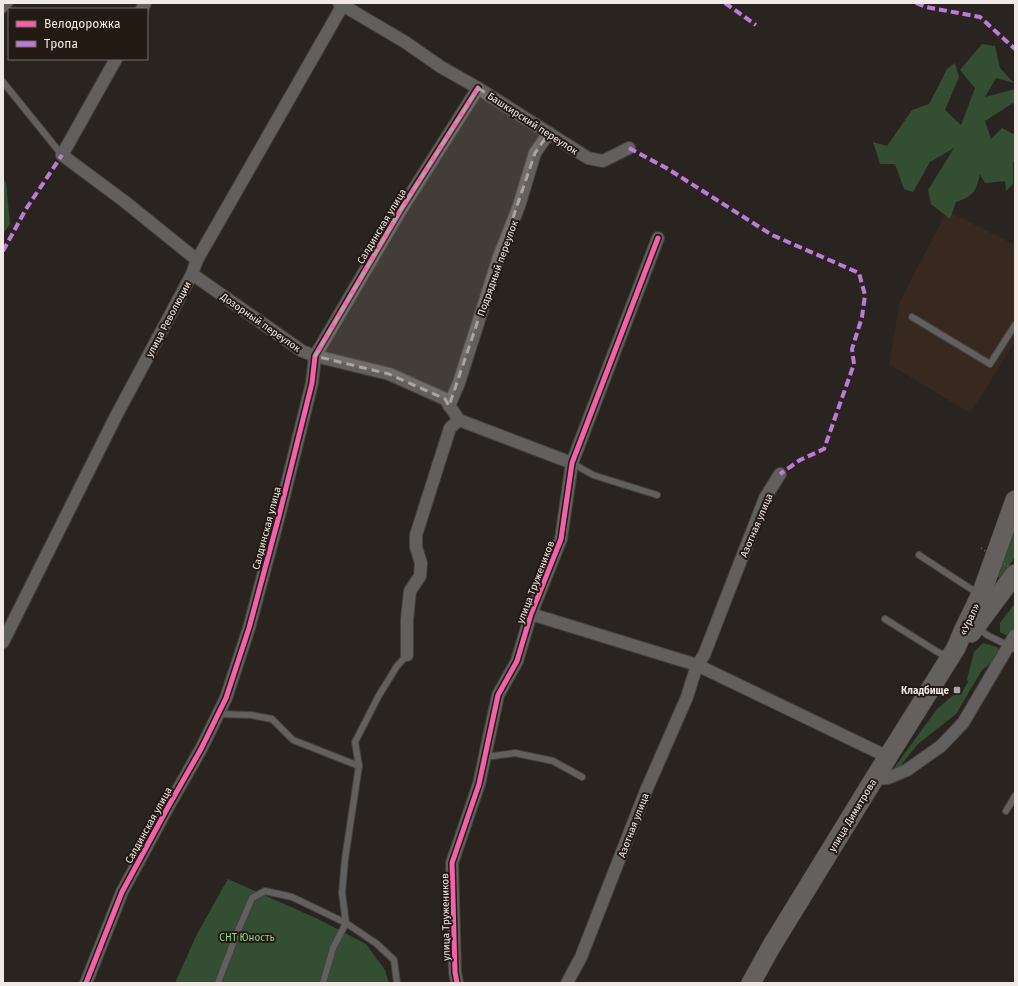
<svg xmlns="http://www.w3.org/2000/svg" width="1018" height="986" viewBox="0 0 1018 986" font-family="'Fira Sans',sans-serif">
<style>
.built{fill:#372820}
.green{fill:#334e33}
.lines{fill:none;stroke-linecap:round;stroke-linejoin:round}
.lane-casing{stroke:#45403c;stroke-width:8}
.street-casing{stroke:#45403c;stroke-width:14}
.primary-casing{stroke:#45403c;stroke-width:20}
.lane{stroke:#62605e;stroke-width:6}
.street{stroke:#62605e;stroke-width:12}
.primary{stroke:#64605d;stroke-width:19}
.path-bridge{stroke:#62605c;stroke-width:2;stroke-dasharray:1 3;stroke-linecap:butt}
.quiet{stroke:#bd7bd9;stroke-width:4;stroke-dasharray:8 4;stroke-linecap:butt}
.cycleway-casing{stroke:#241a14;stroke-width:8}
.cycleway{stroke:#f560ab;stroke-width:5}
.marked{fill:#aba4a0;fill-opacity:0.2;stroke:#aba4a0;stroke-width:3;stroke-dasharray:8 5;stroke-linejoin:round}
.poi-dot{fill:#aba4a0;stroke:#241a14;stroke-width:1.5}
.labels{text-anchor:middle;stroke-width:4;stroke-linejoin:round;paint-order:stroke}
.street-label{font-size:10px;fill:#f0e9e5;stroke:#241a14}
.poi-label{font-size:10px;font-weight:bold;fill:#f0e9e5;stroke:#241a14;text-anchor:end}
.park-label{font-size:10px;fill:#87d48c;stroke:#241a14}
</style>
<rect width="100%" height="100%" fill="#2a2420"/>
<!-- built -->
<polygon class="built" points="947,211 1015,245 1015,342 970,413 889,364 900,301"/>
<!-- green -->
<g class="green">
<path d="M982,44L995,46L1000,68L1014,83L996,78L985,97L1015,89V106L1013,103L985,121L991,139L1002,128L1015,135V159L1013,162V184L1006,191L1005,181L985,183L980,174C976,191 974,196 956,202L950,219L931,204L928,190L954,148L930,162L913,192L904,189L895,164H880L873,142L887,146L912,110L929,104L947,69L955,63L959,77L945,110L961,125L975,88L960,70Z"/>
<polygon points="3,177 6,183 10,224 3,234"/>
<polygon points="1015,518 1015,557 1000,578 995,575"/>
<polygon points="1015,603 1015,627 1009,637 1000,632 1000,623"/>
<polygon points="983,643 997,647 1002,654 982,670 956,714 918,744 901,765 894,768 937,709 956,693 961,694 968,682 967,679 974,652"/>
<polygon points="228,879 318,919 366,944 385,970 389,983 175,983 197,934"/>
</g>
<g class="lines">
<defs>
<g id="lane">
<polyline points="3,10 10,3"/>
<polyline points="3,82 62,155"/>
<polyline points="912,317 990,364 1015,325"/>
<polyline points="572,463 593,475 657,495"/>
<polyline points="919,555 971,589 979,591"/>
<polyline points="885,619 936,651 947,657"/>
<polyline points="977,627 987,635 1015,649"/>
<polyline points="218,714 251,715 272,719 293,740 359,766 345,859 342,893 346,923 377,944 394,960 397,983"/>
<polyline points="485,757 515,753 553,761 582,777"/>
<polyline points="359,766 355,742 378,697 397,666 407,655"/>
<polyline points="1006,811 1015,796"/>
<polyline points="218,983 237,933 252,898 265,891 292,897 346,923 333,948 323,983"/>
</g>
<g id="street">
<polyline points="339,3 405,42 441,67 478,88 588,158 603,161 629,148"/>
<polyline points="142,9 145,3"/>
<polyline points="116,59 62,155 124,201 197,260"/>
<polyline points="192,274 302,351 315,356 389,374 445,399 459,420 572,463"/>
<polyline points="449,406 459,383 499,257 519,206 535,153 549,133"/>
<polyline points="531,614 697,665 888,757"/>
<polyline points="3,642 116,416 192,274 197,260 344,3"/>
<polyline points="407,655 407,619 410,591 420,576 421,563 416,547 416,535 450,428 459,420"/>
<polyline points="874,779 888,778 907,770 941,746 963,723 1015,635"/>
<polyline points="86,983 122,892 168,807 201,749 226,698 249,628 279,516 312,383 315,356 400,211 478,88"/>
<polyline points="457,983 455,972 452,863 479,784 498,695 517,661 531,614 561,539 572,463 658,238"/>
<polyline points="567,983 581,957 645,793 687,697 697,665 704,655 765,498 780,474"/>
</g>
<g id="primary">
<polyline points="971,633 1015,574"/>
<polyline points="751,983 771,947 874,779 956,648 964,629 982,592 1015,500"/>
</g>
</defs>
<!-- lane casing -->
<use href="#lane" class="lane-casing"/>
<!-- street casing -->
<use href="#street" class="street-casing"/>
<!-- primary casing -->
<use href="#primary" class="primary-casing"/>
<!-- lane -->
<use href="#lane" class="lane"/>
<!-- street -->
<use href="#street" class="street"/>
<!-- primary -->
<use href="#primary" class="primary"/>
<!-- path-bridge -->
<polyline class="path-bridge" points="981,548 1015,571"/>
<!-- quiet -->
<g class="quiet">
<polyline points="725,3 756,25"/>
<polyline points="916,3 926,7 980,17 1015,49"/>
<polyline points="629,148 668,169 772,235 859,273 865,295 862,317 852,349 854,364 824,449 800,460 780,474"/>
<polyline points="3,251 26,209 62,155"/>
</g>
<defs>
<g id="cycleway">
<polyline points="86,983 122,892 168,807 201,749 226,698 249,628 279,516 312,383 315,356 400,211 478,88"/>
<polyline points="457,983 455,972 452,863 479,784 498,695 517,661 531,614 561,539 572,463 658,238"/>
</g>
</defs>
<!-- cycleway casing -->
<use href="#cycleway" class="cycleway-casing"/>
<!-- cycleway -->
<use href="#cycleway" class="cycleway"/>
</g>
<!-- marked area -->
<path class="marked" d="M478,88L549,133L535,153L449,406L445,399L389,374L315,356L400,211Z"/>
<!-- markers -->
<rect class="poi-dot" x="953" y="686" width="8" height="8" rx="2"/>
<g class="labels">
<!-- street labels -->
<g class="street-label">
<text transform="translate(533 123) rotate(33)" y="4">Башкирский переулок</text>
<text transform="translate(381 226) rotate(-59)" y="4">Салдинская улица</text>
<text transform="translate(497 268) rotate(-70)" y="4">Подрядный переулок</text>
<text transform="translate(168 319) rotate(-62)" y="4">улица Революции</text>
<text transform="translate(261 322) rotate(35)" y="4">Дозорный переулок</text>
<text transform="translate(756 525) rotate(-67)" y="4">Азотная улица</text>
<text transform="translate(266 528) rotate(-75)" y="4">Салдинская улица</text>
<text transform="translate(535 582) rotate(-69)" y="4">улица Тружеников</text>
<text transform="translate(969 619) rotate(-65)" y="4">«Урал»</text>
<text transform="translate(852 815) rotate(-59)" y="4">улица Димитрова</text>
<text transform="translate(148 825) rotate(-61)" y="4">Салдинская улица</text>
<text transform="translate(633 825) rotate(-69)" y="4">Азотная улица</text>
<text transform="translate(445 917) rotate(-91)" y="4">улица Тружеников</text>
</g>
<!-- poi labels -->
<g class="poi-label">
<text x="949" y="694">Кладбище</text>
</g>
<!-- park labels -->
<g class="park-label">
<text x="247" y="941">СНТ Юность</text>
</g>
</g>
<!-- border -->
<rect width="1018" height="986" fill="none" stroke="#f0e9e5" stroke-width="8"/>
<!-- legend -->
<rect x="8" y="8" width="140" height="52" fill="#241a14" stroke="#766d68"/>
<rect x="16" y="21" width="20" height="6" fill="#f560ab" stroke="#766d68"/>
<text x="44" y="28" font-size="12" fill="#f0e9e5">Велодорожка</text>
<rect x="16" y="41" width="20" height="6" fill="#bd7bd9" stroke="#766d68"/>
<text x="44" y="48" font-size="12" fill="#f0e9e5">Тропа</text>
</svg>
